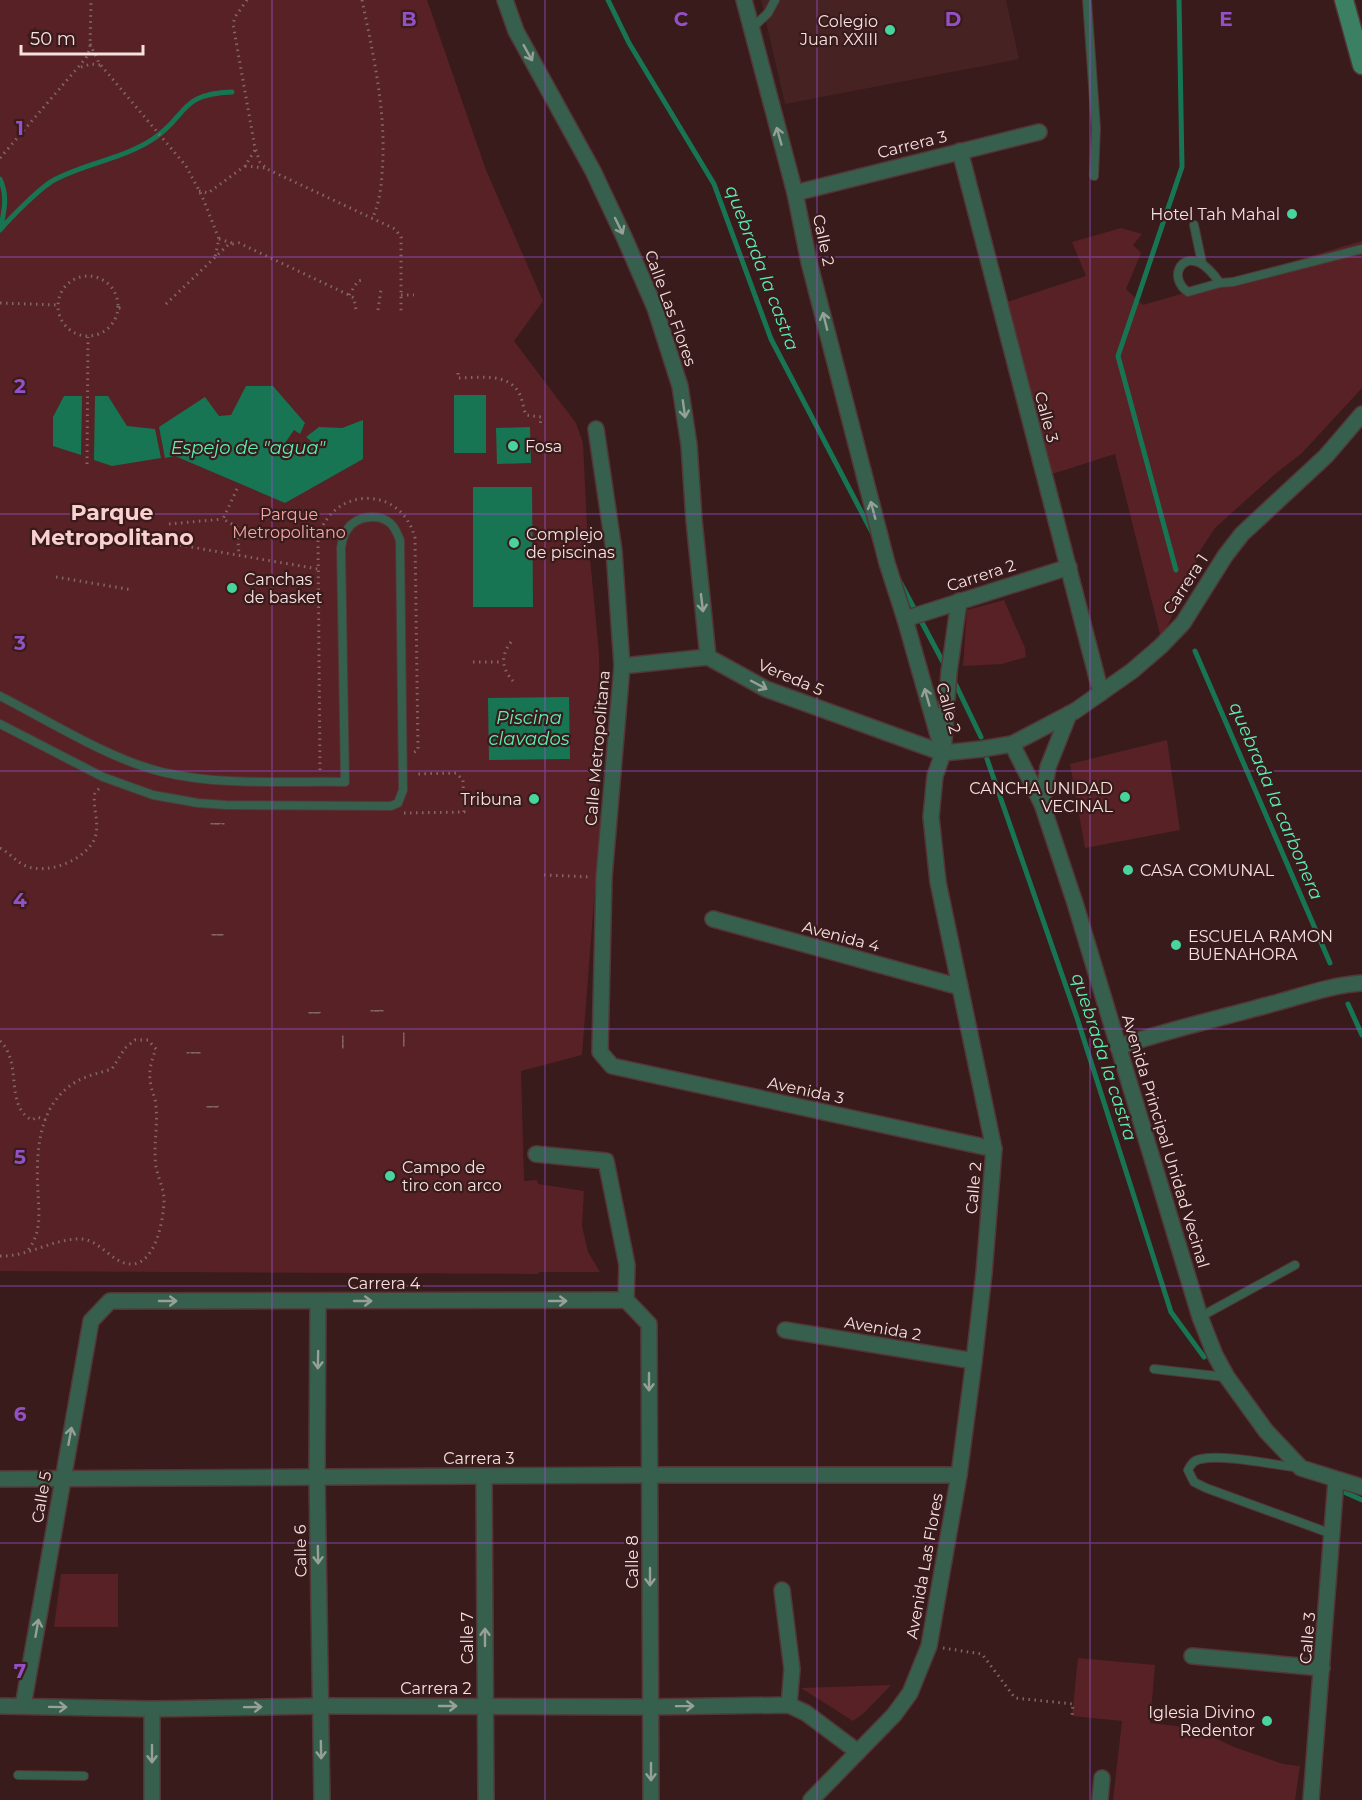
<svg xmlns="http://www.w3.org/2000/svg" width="1362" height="1800" viewBox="0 0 1362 1800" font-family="Montserrat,sans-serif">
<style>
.built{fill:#472223}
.green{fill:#582125}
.water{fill:#177553}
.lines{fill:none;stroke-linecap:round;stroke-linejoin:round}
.stream{stroke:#177553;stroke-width:5}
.lane-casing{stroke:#533737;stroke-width:10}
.street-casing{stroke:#533737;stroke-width:18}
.secondary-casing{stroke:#533737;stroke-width:21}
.path{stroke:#826768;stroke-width:3;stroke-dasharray:1.5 4.5;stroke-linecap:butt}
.lane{stroke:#365f4d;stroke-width:8}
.street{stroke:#365f4d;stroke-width:15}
.secondary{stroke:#3b8062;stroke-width:18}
.oneway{stroke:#96a096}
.grid{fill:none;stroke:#9450c6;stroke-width:1.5;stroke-opacity:0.55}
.poi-dot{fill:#48d49d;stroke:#391b1c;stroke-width:2}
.labels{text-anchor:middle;stroke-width:4.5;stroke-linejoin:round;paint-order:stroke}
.poi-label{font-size:16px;fill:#f6e1e0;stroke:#391b1c;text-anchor:start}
.street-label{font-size:16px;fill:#f6e1e0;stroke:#391b1c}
.park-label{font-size:16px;fill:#f4a6a6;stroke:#391b1c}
.water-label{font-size:18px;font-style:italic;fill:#58f0b4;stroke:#391b1c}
.district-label{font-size:22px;font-weight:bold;fill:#fad1d0;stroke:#391b1c}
.grid-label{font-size:20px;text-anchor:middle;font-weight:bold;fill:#9450c6;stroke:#391b1c;stroke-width:4.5;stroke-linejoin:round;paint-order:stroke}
</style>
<rect width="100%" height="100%" fill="#391b1c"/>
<!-- built -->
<polygon class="built" points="761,0 1006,0 1019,59 785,104"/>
<!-- green -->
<g class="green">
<polygon points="0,0 427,0 486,170 543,301 514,341 576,423 583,443 587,526 599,654 600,732 597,749 600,823 582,1055 521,1071 524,1181 537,1180 538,1184 584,1191 582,1226 588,1252 600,1272 539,1272 538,1274 0,1271"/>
<polygon points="1121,228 1142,234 1133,245 1141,253 1126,289 1143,305 1362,241 1362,388 1302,453 1275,474 1215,528 1201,549 1180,601 1161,638 1115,454 1052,474 1004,303 1086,276 1072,242"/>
<polygon points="1004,600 1025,648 1026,657 1002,664 963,666 967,610"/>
<polygon points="1167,740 1180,830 1085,848 1070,764"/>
<polygon points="61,1574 118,1574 118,1627 54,1627"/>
<polygon points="1078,1658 1155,1665 1150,1723 1194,1728 1234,1747 1283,1764 1300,1766 1295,1800 1113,1800 1122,1721 1072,1716"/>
<polygon points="891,1685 865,1712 853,1721 801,1688"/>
</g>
<!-- water -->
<g class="water">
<polygon points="246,386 273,386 305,423 300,434 294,430 283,446 301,457 311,441 306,437 319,427 342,428 363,420 363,459 285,503 175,456 165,458 159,427 205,397 219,416 231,415"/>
<rect x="454" y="395" width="32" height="58"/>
<polygon points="64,396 82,396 81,455 53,446 53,417"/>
<polygon points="95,396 108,396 127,426 155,429 161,458 112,466 94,460"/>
<polygon points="530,427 531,463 497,464 496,428"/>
<polygon points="473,487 532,487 533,607 473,607"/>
<polygon points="569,697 570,759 489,760 488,698"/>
</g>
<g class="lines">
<!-- stream -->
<g class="stream">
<polyline points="608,0 629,43 714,184 771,339 873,534"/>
<path d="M0,179C8,196 4,210 1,227"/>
<path d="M0,230C11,217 41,187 54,180C85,163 123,159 153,139C189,115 178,94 232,92"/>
<polyline points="1176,570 1118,356 1182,167 1179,0"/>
<polyline points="899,580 915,610"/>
<polyline points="919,617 943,662"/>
<polyline points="1195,651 1330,963"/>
<polyline points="953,679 981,737"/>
<polyline points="987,759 1077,1018 1171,1312 1204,1357"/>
<polyline points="1348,1004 1362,1035"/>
<polyline points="1344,1492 1362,1500"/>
</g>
<defs>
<g id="lane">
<polyline points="1087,0 1096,128 1094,176"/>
<polyline points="751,29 768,13 775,0"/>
<polyline points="1194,225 1202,263"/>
<path d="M1220,283C1215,276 1208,267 1200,263C1181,253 1168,278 1188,292L1220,283L1233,282L1362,249"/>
<path d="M0,696C49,721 109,759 162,772C220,786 285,781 345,782L341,548C342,542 343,535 347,530C355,516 378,513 390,523C396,528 397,534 400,540L403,790L398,803L391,806L226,805L198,803L153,795L103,777L0,724"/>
<polyline points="1200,1317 1295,1265"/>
<polyline points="1154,1369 1225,1377"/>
<path d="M1300,1468C1274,1465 1224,1454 1201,1459C1194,1460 1191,1464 1188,1470L1194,1482L1206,1488L1332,1534"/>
<polyline points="18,1775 84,1776"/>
</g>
<g id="street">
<polyline points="505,0 516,31 593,171 625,239 655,308 680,386 689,445 694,520 708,657"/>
<polyline points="744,0 795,193 809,262 887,563 905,619 940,742"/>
<polyline points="960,151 1101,693"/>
<polyline points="795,193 1039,132"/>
<polyline points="596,429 614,551 622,666 604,877 600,1052 612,1066 994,1149"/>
<polyline points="905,619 1069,567"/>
<polyline points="622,666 708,657 766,689 943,753 982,749 1012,744 1075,711 1132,671 1161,646 1183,623 1225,556 1242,534 1326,456 1362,414"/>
<polyline points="1012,744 1042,804 1075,903 1200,1317 1215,1355 1227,1377 1266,1431 1301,1468 1362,1487"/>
<polyline points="1042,804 1048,767 1069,714"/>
<polyline points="713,919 960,987"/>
<path d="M1118,1047C1167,1030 1217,1019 1268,1005C1299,997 1330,985 1362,983"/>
<polyline points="536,1154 606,1161 627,1265 626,1300"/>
<polyline points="318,1302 317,1476 322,1800"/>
<polyline points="785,1330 974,1361"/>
<polyline points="484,1476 486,1800"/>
<polyline points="0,1479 650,1475 959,1475"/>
<polyline points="782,1590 792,1669 789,1705"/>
<polyline points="1192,1656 1322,1668"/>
<polyline points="0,1706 152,1709 320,1706 651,1707 789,1705 806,1713 858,1752"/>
<polyline points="23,1706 91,1321 110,1301 626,1300 649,1324 651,1800"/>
<polyline points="152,1709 152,1800"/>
<polyline points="811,1800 894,1715 910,1693 929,1646 959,1475 974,1361 984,1273 994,1149 938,882 931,817 935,776 943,753 949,672 959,601"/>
<polyline points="1100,1800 1102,1778"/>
<polyline points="1311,1800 1336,1480"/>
</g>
<polyline id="secondary" points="1344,0 1362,65"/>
</defs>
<!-- lane casing -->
<use href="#lane" class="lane-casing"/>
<!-- street casing -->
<use href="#street" class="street-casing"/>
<!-- secondary casing -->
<use href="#secondary" class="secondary-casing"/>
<!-- path -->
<g class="path">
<polyline points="247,0 235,17 233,24 255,148 260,162 267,169 395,229 401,237 401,311"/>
<path d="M362,0C374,58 387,115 382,174C381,190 379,204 372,219"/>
<polyline points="90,44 99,63 186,166 202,196 219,239 215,257"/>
<polyline points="81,67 91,64 101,65"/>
<polyline points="0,158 86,58 90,48 91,0"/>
<polyline points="245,166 265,168"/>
<polyline points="199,191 208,193 245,166 255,150"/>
<polyline points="219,239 232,243"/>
<circle cx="88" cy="306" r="30"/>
<polyline points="349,295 358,281 362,280"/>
<polyline points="401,295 414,295"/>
<polyline points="0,303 58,305"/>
<polyline points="166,304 228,245 239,243 349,295 354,298 356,310"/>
<polyline points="119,308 125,309"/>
<polyline points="378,310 381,289"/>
<path d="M458,373V378C477,378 508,372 519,393C523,400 523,408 526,415L541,417L540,426"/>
<polyline points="87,464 88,337"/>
<polyline points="237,489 223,519 237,527 239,555"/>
<polyline points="169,524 223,519"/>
<polyline points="162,542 318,569"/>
<polyline points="56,577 133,590"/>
<path d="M511,642C500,656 502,669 513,681"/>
<polyline points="473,662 503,662"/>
<path d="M320,770L318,539C330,487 401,483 415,538L418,750L413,753"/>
<polyline points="404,813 464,812 463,780 456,773 415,774"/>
<polyline points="212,823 212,827"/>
<polyline points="215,823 215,827"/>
<polyline points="217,823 217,827"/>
<polyline points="219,823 220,827"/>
<polyline points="223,823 223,827"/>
<path d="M0,848C10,853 16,862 26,866C48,875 86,860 95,838C100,822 92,807 95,792L100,788"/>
<polyline points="544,875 590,877"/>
<polyline points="213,934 213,938"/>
<polyline points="215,934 215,938"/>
<polyline points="218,934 218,938"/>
<polyline points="220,934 220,938"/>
<polyline points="222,934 222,938"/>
<polyline points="372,1010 372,1014"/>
<polyline points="375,1010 375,1014"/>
<polyline points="377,1010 377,1014"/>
<polyline points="379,1010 380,1014"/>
<polyline points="382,1010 382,1014"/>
<polyline points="310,1012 310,1016"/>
<polyline points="312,1012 312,1016"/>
<polyline points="315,1012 315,1016"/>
<polyline points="317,1012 317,1016"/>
<polyline points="319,1012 320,1016"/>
<polyline points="403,1034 407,1034"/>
<polyline points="342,1037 347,1037"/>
<polyline points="403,1037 407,1037"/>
<polyline points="342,1040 347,1040"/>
<polyline points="403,1040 407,1040"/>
<path d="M0,1041C23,1062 4,1106 32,1120L37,1117L46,1120"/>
<polyline points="342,1042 347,1042"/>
<polyline points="403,1042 407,1042"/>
<polyline points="342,1045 347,1045"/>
<polyline points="403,1045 408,1045"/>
<polyline points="342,1047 347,1047"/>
<polyline points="188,1052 188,1056"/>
<polyline points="192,1052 192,1056"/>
<polyline points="194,1052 194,1056"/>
<polyline points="197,1052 197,1056"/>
<polyline points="199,1052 199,1056"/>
<polyline points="208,1106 208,1110"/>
<polyline points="210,1106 210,1110"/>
<polyline points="212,1106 213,1110"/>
<polyline points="215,1106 215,1110"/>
<polyline points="217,1106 218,1110"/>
<path d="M0,1256C28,1257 54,1238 81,1239C101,1240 114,1266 133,1264C156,1262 163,1220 164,1203C165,1191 158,1178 156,1167C153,1146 158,1127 156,1107C156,1099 152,1093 151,1085C148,1073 151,1061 156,1049L148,1040H135L125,1048L112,1069C96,1074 79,1077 66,1089C37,1114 36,1157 38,1192C39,1216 42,1233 26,1253"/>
<polyline points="943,1648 982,1654 1015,1698 1073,1704 1072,1716"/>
</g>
<!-- lane -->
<use href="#lane" class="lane"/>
<!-- street -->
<use href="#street" class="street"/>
<!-- secondary -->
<use href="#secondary" class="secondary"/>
</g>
<!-- one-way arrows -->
<defs><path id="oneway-shaft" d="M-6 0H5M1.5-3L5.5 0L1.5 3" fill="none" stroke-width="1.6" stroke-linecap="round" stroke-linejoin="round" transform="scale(1.5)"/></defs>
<g class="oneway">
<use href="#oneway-shaft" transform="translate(528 53) rotate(61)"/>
<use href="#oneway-shaft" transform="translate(779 136) rotate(-106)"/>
<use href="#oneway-shaft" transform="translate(619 226) rotate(64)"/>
<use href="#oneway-shaft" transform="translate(825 321) rotate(-104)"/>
<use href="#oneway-shaft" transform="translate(684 409) rotate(82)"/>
<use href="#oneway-shaft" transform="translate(873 510) rotate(-105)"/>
<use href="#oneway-shaft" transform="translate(702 603) rotate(83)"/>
<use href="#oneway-shaft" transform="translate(759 685) rotate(28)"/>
<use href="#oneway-shaft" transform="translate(927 697) rotate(-106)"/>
<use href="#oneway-shaft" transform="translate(168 1301)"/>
<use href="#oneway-shaft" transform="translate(363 1301)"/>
<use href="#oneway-shaft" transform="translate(558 1301)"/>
<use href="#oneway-shaft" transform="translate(318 1360) rotate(91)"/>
<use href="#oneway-shaft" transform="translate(649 1382) rotate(90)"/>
<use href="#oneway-shaft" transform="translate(70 1436) rotate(-80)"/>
<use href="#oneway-shaft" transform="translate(318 1555) rotate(89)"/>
<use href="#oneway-shaft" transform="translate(650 1577) rotate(90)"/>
<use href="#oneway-shaft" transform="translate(37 1628) rotate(-80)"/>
<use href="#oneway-shaft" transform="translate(485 1637) rotate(-90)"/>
<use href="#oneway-shaft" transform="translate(448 1706)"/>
<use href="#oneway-shaft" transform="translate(685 1706) rotate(-1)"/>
<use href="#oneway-shaft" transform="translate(58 1707) rotate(1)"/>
<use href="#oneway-shaft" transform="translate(253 1707) rotate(-1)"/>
<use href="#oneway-shaft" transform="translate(321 1750) rotate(89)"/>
<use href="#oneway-shaft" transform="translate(152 1754) rotate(90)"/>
<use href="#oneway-shaft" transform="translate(651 1772) rotate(90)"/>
</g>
<!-- grid -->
<path class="grid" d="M272,0V1800M545,0V1800M817,0V1800M1090,0V1800M0,257H1362M0,514H1362M0,771H1362M0,1029H1362M0,1286H1362M0,1543H1362"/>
<!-- markers -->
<g class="poi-dot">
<circle cx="890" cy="30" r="6"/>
<circle cx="1292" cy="214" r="6"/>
<circle cx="513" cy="446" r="6"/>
<circle cx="514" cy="543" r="6"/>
<circle cx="232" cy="588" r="6"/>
<circle cx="1125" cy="797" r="6"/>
<circle cx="534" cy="799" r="6"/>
<circle cx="1128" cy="870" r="6"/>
<circle cx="1176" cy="945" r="6"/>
<circle cx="390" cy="1176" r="6"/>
<circle cx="1267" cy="1721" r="6"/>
</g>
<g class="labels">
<!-- poi labels -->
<g class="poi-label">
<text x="878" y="27" text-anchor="end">Colegio<tspan x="878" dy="18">Juan XXIII</tspan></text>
<text x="1280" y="220" text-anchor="end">Hotel Tah Mahal</text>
<text x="525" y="452">Fosa</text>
<text x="526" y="540">Complejo<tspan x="526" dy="18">de piscinas</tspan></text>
<text x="244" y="585">Canchas<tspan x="244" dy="18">de basket</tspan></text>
<text x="1113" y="794" text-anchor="end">CANCHA UNIDAD<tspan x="1113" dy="18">VECINAL</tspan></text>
<text x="522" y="805" text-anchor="end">Tribuna</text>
<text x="1140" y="876">CASA COMUNAL</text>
<text x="1188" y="942">ESCUELA RAMON<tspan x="1188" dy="18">BUENAHORA</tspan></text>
<text x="402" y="1173">Campo de<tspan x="402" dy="18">tiro con arco</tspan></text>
<text x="1255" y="1718" text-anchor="end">Iglesia Divino<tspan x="1255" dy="18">Redentor</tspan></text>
</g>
<!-- street labels -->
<g class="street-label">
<text transform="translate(912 144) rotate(-14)" y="6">Carrera 3</text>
<text transform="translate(824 240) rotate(78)" y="6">Calle 2</text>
<text transform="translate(671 308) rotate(70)" y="6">Calle Las Flores</text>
<text transform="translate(1047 417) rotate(75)" y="6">Calle 3</text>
<text transform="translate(981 575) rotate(-18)" y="6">Carrera 2</text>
<text transform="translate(1185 584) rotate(-57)" y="6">Carrera 1</text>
<text transform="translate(791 677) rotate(23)" y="6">Vereda 5</text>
<text transform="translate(949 708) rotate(74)" y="6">Calle 2</text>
<text transform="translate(597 748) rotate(-85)" y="6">Calle Metropolitana</text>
<text transform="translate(841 936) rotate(15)" y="6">Avenida 4</text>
<text transform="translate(806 1090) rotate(12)" y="6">Avenida 3</text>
<text transform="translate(1166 1141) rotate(73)" y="6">Avenida Principal Unidad Vecinal</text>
<text transform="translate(973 1188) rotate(-85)" y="6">Calle 2</text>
<text x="384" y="1289">Carrera 4</text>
<text transform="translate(883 1328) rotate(10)" y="6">Avenida 2</text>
<text x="479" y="1464">Carrera 3</text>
<text transform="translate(41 1497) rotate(-80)" y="6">Calle 5</text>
<text transform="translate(300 1551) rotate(-91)" y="6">Calle 6</text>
<text transform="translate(632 1562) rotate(-90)" y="6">Calle 8</text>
<text transform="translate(924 1566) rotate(-80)" y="6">Avenida Las Flores</text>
<text transform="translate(467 1638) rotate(-90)" y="6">Calle 7</text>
<text transform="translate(1307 1638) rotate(-85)" y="6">Calle 3</text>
<text x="436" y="1694">Carrera 2</text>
</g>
<!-- park labels -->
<g class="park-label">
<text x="289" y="520">Parque<tspan x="289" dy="18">Metropolitano</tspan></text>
</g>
<!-- water labels -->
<g class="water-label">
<text transform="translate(762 268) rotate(69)" y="6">quebrada la castra</text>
<text x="248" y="454">Espejo de "agua"</text>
<text x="529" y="724">Piscina<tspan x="529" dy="21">clavados</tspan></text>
<text transform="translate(1276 801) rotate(67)" y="6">quebrada la carbonera</text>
<text transform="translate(1104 1057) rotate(72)" y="6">quebrada la castra</text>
</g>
<!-- district labels -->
<g class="district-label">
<text x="112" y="520">Parque<tspan x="112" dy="25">Metropolitano</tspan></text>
</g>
</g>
<g class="grid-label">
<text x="409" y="26">B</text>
<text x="681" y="26">C</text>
<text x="953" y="26">D</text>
<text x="1226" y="26">E</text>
<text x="20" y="135">1</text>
<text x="20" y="393">2</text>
<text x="20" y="650">3</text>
<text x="20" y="907">4</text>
<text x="20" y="1164">5</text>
<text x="20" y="1421">6</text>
<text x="20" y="1678">7</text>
</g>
<!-- scale -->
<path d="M21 45v9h122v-9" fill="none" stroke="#f6e1e0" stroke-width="3"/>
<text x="30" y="45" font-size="18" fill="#f6e1e0" stroke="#391b1c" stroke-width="4.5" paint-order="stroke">50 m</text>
</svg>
